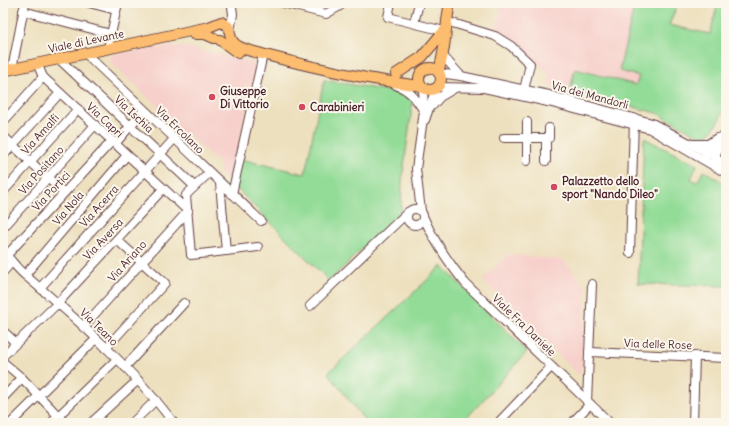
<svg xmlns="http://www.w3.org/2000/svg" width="729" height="426" viewBox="0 0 729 426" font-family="Delius,sans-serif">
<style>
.built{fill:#f7d0cb}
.green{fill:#93dc97;stroke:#6e7e61}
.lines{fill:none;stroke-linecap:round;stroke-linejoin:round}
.minor-casing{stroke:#623c41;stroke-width:10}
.major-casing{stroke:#623c41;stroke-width:12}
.minor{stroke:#fff;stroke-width:8}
.major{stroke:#fcbd6f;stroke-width:10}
.poi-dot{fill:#d1495b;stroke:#fbf7ec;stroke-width:1.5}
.labels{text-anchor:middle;stroke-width:4;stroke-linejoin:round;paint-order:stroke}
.street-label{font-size:11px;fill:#4a1f2b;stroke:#fbf7ec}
.poi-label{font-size:11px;font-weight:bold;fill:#4a1f2b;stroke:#fbf7ec;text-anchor:start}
</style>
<rect width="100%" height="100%" fill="#fbf7ec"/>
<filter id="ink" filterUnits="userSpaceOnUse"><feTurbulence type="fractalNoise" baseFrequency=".025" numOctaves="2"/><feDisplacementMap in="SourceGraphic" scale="8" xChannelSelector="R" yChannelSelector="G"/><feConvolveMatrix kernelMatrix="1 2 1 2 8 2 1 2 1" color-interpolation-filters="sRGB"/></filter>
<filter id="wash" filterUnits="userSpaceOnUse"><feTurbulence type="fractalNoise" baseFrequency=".012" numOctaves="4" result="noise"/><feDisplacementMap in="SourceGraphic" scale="16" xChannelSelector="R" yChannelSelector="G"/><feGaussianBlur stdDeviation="0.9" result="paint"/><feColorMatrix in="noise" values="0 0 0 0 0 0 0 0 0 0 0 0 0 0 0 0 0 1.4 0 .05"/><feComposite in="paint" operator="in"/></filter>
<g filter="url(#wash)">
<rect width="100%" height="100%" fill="#ede0be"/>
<!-- built -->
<g class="built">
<polygon points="502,3 678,3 636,106 547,86 550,74 496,28"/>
<polygon points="170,46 192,48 256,63 230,182 220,172 220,164 187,134 181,136 165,120 163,111 112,64 109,58 114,54"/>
<polygon points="508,254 564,260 586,287 581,373 578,374 482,280"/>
</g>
<!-- green -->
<g class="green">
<polygon points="635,3 678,3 669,25 710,34 718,3 726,3 726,106 716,125 708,135 700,136 657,113 570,91 575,69 636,85 639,76 619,71"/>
<polygon points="324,80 400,93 413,100 402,181 401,211 329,281 230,182 235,158 305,174"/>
<polygon points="644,138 697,165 691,179 697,182 704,171 726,184 726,286 638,284"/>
<polygon points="442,266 527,352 462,423 367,423 328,373"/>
</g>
</g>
<g filter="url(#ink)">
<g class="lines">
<defs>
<g id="minor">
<polyline points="89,3 116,10"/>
<polyline points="283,3 326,14 340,6 341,3"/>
<polyline points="391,3 388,17 444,31"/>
<polyline points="23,11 111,34"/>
<polyline points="446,21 495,36 511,46 530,64 524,90"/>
<polyline points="414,23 419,3"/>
<polyline points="230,31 233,14 232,7"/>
<polyline points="108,48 118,3"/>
<polyline points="85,53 261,221"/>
<polyline points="443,56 461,76"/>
<polyline points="59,59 194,186"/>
<polyline points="37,63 43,77 188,211"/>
<polyline points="12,69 25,3"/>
<polyline points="438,73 461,76 549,95 652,123 715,157 726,166"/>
<path d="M396,85C409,90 416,98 423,110"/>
<polyline points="438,87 484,88 548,102 650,129 726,173"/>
<polyline points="433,105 440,97 455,88"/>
<polyline points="425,120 436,88"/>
<polyline points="3,122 43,77"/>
<polyline points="726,135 726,152"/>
<polyline points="3,136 64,193"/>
<polyline points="504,138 546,138"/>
<polyline points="115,144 144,110"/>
<polyline points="693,144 708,144 717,138"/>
<polyline points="3,156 60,93"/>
<polyline points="705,157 721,137"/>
<polyline points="527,161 527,122"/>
<polyline points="546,161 546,138 549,138 549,128"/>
<polyline points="713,161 726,131"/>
<polyline points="209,173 186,195 191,255 226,251"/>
<polyline points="220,183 226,251 258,247"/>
<polyline points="3,192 78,109"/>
<polyline points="232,194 262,59"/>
<circle cx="415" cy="217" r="8"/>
<polyline points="421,211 416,169 424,111 423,87"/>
<path d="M423,216C434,241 448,262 465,283L610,423"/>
<polyline points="3,228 95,125"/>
<path d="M3,252C11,259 17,269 26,276C79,321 132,368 174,423"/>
<polyline points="630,253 634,120"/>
<polyline points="7,255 112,141"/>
<polyline points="3,272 10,264"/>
<polyline points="25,275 127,155"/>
<polyline points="40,288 174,139"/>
<polyline points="310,306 408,212"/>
<polyline points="83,327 188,211"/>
<polyline points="3,331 16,343"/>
<polyline points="106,348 165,283 117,240"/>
<polyline points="589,352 726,358"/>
<polyline points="3,356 58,303 163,189"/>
<polyline points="3,362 22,378 65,423"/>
<polyline points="125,367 184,303"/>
<polyline points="3,398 22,378"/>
<polyline points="587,402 592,284"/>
<polyline points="11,423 96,339"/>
<polyline points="51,423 117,359"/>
<polyline points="91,423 138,380"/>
<polyline points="132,423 156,400"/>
<polyline points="498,423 551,367"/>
<polyline points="572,423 590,404"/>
<polyline points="693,423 695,356"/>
</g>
<g id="major">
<polyline points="194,34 205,34 214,38"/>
<polyline points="220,40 238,53"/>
<circle cx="430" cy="79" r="11"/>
<path d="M3,71L209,27L221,22L228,26C231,32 229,38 234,43C241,50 253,51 262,54C314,68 368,80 422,86"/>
<path d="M438,72C446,54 445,24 450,3"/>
<polyline points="396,74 422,57 444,31"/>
</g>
</defs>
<!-- minor casing -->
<use href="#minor" class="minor-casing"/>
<!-- major casing -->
<use href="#major" class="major-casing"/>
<!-- minor -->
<use href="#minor" class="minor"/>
<!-- major -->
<use href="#major" class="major"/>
</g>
</g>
<!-- markers -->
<g class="poi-dot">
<circle cx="212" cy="97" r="4"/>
<circle cx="302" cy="107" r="4"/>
<circle cx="554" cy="187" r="4"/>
</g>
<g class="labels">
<!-- street labels -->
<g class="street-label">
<text transform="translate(86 41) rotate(-12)" y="4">Viale di Levante</text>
<text transform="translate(590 95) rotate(15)" y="4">Via dei Mandorli</text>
<text transform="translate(134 114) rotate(43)" y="4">Via Ischia</text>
<text transform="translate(105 120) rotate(43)" y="4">Via Capri</text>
<text transform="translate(180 130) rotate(44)" y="4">Via Ercolano</text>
<text transform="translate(40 134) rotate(-48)" y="4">Via Amalfi</text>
<text transform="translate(41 170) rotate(-48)" y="4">Via Positano</text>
<text transform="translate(51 191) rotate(-47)" y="4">Via Portici</text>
<text transform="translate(99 206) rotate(-48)" y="4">Via Acerra</text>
<text transform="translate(68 208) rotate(-49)" y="4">Via Nola</text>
<text transform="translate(103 239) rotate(-47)" y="4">Via Aversa</text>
<text transform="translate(127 261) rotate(-48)" y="4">Via Ariano</text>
<text transform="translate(524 325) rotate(44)" y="4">Viale Fra Daniele</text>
<text transform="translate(99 327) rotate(44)" y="4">Via Teano</text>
<text transform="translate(658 344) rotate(2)" y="4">Via delle Rose</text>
</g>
<!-- poi labels -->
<g class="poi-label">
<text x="220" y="95">Giuseppe<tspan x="220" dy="13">Di Vittorio</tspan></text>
<text x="310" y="111">Carabinieri</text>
<text x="562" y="185">Palazzetto dello<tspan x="562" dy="13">sport "Nando Dileo"</tspan></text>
</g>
</g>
<!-- margin -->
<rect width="729" height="426" fill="none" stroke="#fbf7ec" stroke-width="16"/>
</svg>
